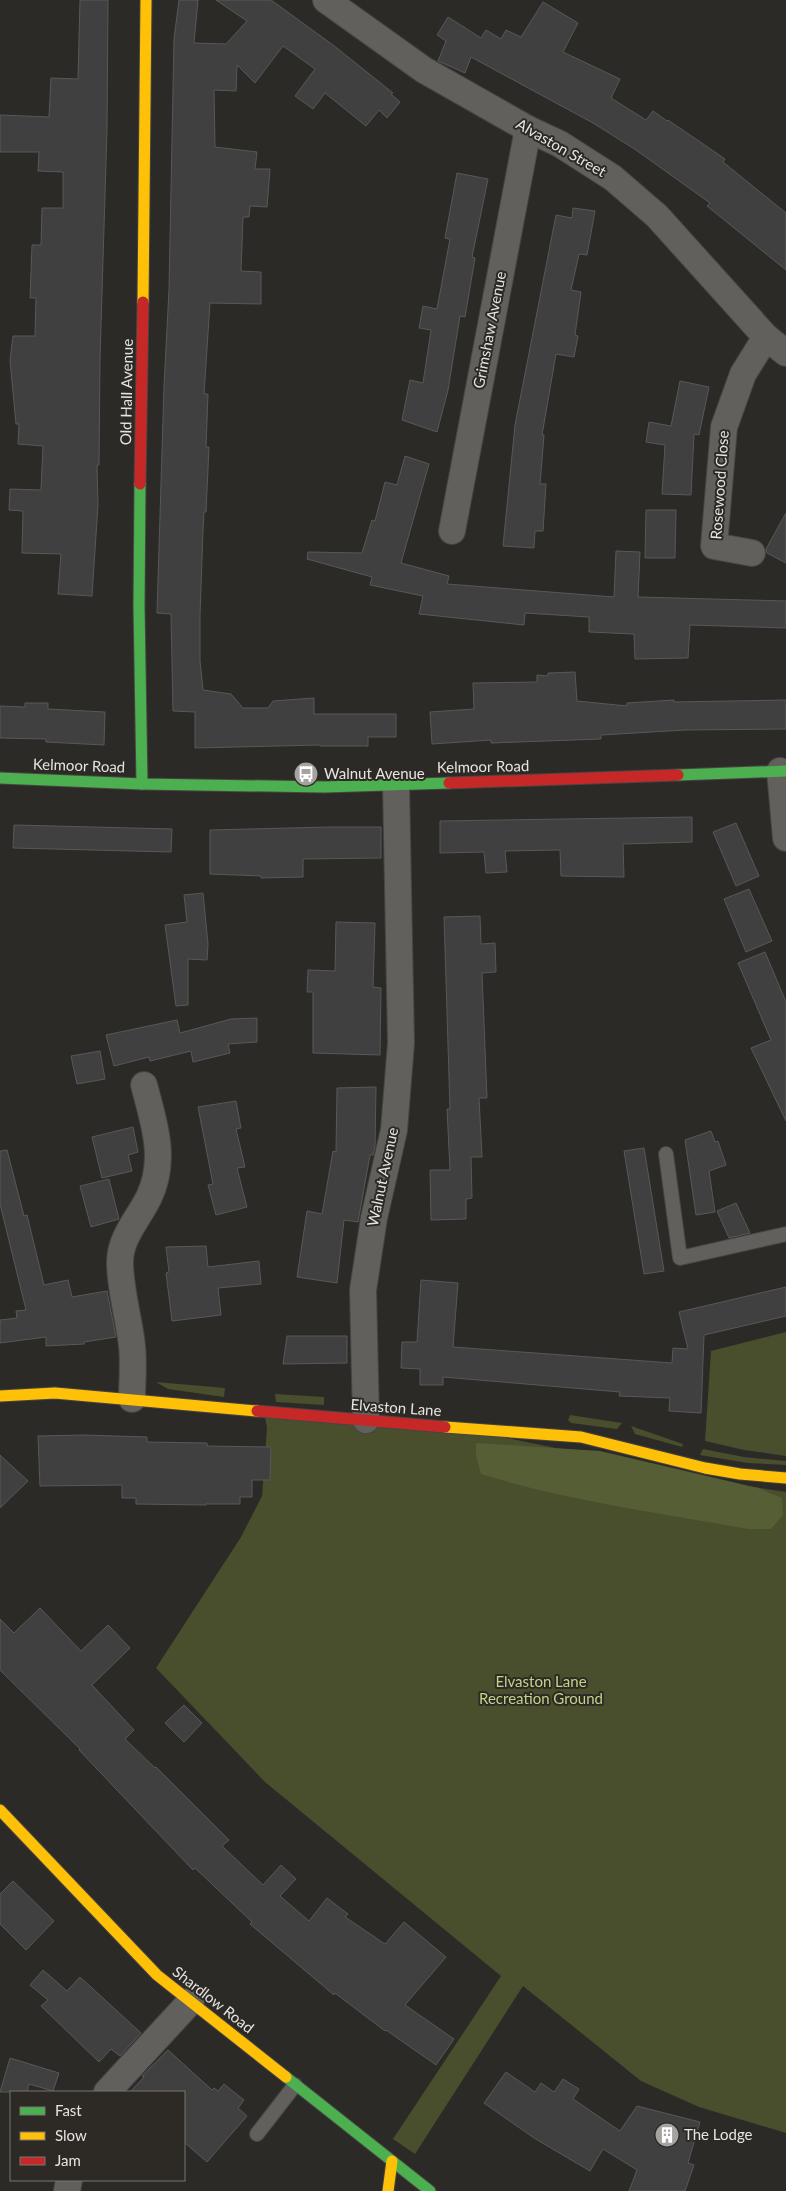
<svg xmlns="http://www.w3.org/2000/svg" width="786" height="2191" viewBox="0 0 786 2191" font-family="Lato,sans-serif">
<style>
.green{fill:#494e2d}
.forest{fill:#565e35}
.building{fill:#414040;stroke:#595858}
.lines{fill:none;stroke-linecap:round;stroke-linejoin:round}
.lane-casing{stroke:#474543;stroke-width:16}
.street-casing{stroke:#474543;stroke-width:28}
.fast-casing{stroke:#474543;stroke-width:13}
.slow-casing{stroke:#474543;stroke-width:13}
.jam-casing{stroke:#474543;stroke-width:13}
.lane{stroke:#61605d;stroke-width:14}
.street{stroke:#61605d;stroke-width:26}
.fast{stroke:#4caf50;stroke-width:11}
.slow{stroke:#ffc107;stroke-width:11}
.jam{stroke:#c62828;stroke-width:11}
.labels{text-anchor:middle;stroke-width:4;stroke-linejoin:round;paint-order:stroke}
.street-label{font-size:15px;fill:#e6e4e1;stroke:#2d2a26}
.poi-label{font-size:15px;fill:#e6e4e1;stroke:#2d2a26;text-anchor:start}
.park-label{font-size:15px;fill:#c4d387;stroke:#2d2a26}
</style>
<rect width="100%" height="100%" fill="#2c2a27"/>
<!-- green -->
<g class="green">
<polygon points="786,1332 786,1456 744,1450 705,1441 711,1351"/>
<polygon points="156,1382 225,1388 224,1397 168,1389"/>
<polygon points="275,1394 324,1397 324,1405 276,1402"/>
<polygon points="570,1415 622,1423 617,1429 571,1423 568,1420"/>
<polygon points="265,1416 487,1434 728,1483 786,1492 786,2133 699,2107 641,2081 523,1986 415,2154 393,2139 501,1976 265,1782 156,1668 241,1537 262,1496 267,1428"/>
<polygon points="631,1426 683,1444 682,1447 635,1434"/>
<polygon points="703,1449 744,1457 786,1461 786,1465 748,1463 700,1455"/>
</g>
<!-- forest -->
<path class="forest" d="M476,1443L600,1451L758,1488L782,1498L783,1515L771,1529H748C660,1513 568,1501 481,1474L476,1455Z"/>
<!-- building -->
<g class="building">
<polygon points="80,0 108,0 107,129 100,359 99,465 97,465 98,505 92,596 58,594 61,554 22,553 23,511 9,510 10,489 41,490 43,446 18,444 19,424 16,424 10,360 13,336 35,336 36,298 30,298 32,245 41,245 42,208 63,208 63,172 38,171 39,152 0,152 0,115 49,117 51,78 78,79"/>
<polygon points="179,0 198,0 194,43 226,44 247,21 216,0 271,0 333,45 393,93 391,94 400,102 387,118 379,110 366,126 325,93 313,109 295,96 315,69 283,46 255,83 237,65 236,91 214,90 215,147 257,152 255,169 270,169 267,207 250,206 249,217 243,217 241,271 261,272 261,304 210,303 204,394 208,394 206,447 209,447 206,512 204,512 203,531 200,615 200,661 203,690 231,694 243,708 268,708 273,701 314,698 314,714 396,714 396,737 368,737 368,746 320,746 320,745 195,748 195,712 173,711 171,614 157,613 164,386 169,290 174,39"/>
<polygon points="543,2 578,23 563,52 620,79 611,98 646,120 653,111 667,121 668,120 725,159 723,162 786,213 786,270 707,206 710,203 636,150 593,123 471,57 465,73 438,61 446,41 437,35 448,17 481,38 486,30 501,39 506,30 521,37"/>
<polygon points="457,173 488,179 472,257 475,258 465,317 460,316 448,390 437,432 402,420 410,380 423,383 431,330 419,328 423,306 437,309 450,239 445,238"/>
<polygon points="573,208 595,211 587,255 579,254 571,290 581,292 575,335 578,336 574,357 556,354 542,435 544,435 540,484 546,484 543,531 535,531 534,548 503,546 515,425 556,215 572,218"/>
<polygon points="680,381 709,387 699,435 694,434 691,495 662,494 665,445 646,442 649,422 671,426"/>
<polygon points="405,456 429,464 401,563 449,576 447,584 614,597 616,551 640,552 638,597 786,601 786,628 690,625 688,658 635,659 634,634 589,632 589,617 525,613 524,625 419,614 423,596 370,585 372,577 307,559 308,552 362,553 372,520 375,521 385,482 397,485"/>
<polygon points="646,510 676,510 675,558 645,558"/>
<polygon points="786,513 786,563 767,553 766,549"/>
<polygon points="575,672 577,701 627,706 627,703 674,700 674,702 786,700 786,729 685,730 601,735 601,739 491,743 491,740 432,744 430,712 474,709 473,683 537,682 537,675 548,676 548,673"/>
<polygon points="25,703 48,703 48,709 105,712 104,745 46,742 46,739 0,738 0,706 25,707"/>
<polygon points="692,817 692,842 623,844 624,877 561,876 560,850 505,851 507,872 486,873 484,852 440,853 440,821"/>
<polygon points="736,823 759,876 736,886 713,832"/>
<polygon points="14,825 172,829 171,852 13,848"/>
<polygon points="329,827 381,827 381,858 303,859 303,877 261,878 261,876 210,874 210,830"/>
<polygon points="749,889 772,941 746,952 724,899"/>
<polygon points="203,893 208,944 207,960 188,959 188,1005 176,1006 165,925 187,922 184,895"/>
<polygon points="480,916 481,944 495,943 496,972 482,973 487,1098 479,1098 482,1157 471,1157 472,1198 466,1199 466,1219 431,1220 430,1170 450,1170 447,1109 450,1109 444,917"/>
<polygon points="336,922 375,923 373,987 381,988 380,1055 313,1053 313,992 307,992 308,970 335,971"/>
<polygon points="765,952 786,1002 786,1121 751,1048 771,1040 738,963"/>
<polygon points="257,1018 257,1042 228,1044 230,1053 193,1062 191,1051 150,1061 149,1057 114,1066 106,1035 177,1020 180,1033 231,1019"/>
<polygon points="100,1051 105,1079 77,1084 71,1056"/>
<polygon points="376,1087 375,1146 373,1155 370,1155 358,1222 344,1220 337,1283 297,1277 307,1211 322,1214 333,1151 336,1152 337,1088"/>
<polygon points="236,1101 241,1128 236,1129 245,1167 237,1168 247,1207 216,1215 208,1185 213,1184 198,1107"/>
<polygon points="133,1127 138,1152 128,1155 132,1171 102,1178 92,1137"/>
<polygon points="711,1131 715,1142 718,1141 726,1165 709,1171 715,1212 696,1215 685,1140"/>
<polygon points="644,1148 664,1271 644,1274 624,1151"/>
<polygon points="7,1150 24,1216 27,1215 44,1285 68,1280 72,1297 107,1291 116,1337 84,1342 84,1344 46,1346 46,1337 0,1343 0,1320 17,1318 16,1311 26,1310 0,1204 0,1151"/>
<polygon points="109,1179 119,1219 91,1227 80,1186"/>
<polygon points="736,1203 750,1233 729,1238 717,1211"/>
<polygon points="206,1246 208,1267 259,1261 261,1284 218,1288 221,1315 172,1321 166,1273 169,1272 166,1247"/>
<polygon points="421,1280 458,1283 453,1347 672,1363 673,1348 688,1349 679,1312 786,1287 786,1316 704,1335 701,1413 669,1411 670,1398 619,1396 620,1392 443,1377 443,1385 420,1385 420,1369 401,1368 402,1342 417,1342"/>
<polygon points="287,1336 347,1336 347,1363 283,1364"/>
<polygon points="84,1435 147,1437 147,1442 207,1443 207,1446 271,1447 270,1480 252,1480 252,1497 240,1497 240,1504 206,1504 206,1505 136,1504 136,1498 122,1498 122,1485 40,1486 38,1436"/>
<polygon points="0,1455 28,1481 0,1508"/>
<polygon points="40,1608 81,1651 108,1625 130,1648 92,1685 134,1730 125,1739 155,1768 156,1767 229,1840 222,1846 263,1885 281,1865 296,1879 280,1896 309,1921 327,1898 348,1914 345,1917 385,1944 404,1922 446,1957 405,2005 454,2039 436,2065 386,2030 385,2031 335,1993 334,1995 250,1924 252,1922 195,1868 193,1870 79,1750 80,1749 0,1670 0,1619 14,1633"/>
<polygon points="184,1705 202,1723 184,1742 165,1723"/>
<polygon points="13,1881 54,1921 26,1950 0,1924 0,1894"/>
<polygon points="43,1970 67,1991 80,1977 141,2033 120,2056 111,2049 99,2062 41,2006 48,2000 30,1985"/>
<polygon points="168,2050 212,2090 214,2088 218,2091 224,2084 244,2100 238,2108 247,2116 207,2162 184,2142 184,2092 130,2092 144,2077 142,2076"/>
<polygon points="10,2058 59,2073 53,2091 29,2084 27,2092 0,2092"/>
<polygon points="506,2072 535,2092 541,2083 554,2092 563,2079 579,2089 573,2099 620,2131 637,2106 700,2122 688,2163 694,2165 685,2191 629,2191 637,2170 603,2149 590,2171 534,2138 484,2103"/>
</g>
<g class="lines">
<defs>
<g id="lane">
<polyline points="666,1154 680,1258 786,1234"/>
<polyline points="257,2134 295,2085"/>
</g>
<g id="street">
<polyline points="326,0 424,70 528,129 560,144 613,178 657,216 766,337 786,353"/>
<polyline points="452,531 528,129"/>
<polyline points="752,553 714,546 724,427 743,374 766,337"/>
<polyline points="780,771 786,838"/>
<path d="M132,1399C132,1382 134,1363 132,1346C129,1318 120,1290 120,1262C120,1237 139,1218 149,1197C167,1159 154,1123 144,1085"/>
<polyline points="366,1420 363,1290 374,1218 394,1130 401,1043 396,784"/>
<polyline points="107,2092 191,2001"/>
<polyline points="67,2191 69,2180"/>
</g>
<g id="fast">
<polyline points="140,484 139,606 142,784"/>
<polyline points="678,775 786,771"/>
<polyline points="0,778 142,784 324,787 449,783"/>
<polyline points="286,2077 430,2191"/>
</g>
<g id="slow">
<polyline points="143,302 146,0"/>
<polyline points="0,1396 55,1393 257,1411"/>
<polyline points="445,1427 581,1437 705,1468 740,1474 786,1478"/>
<polyline points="0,1810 157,1975 286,2077"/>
<polyline points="388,2191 392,2161"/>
</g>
<g id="jam">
<polyline points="140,484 143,302"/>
<polyline points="449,783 678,775"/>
<polyline points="257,1411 445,1427"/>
</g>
</defs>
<!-- lane casing -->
<use href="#lane" class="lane-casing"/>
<!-- street casing -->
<use href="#street" class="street-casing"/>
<!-- fast casing -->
<use href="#fast" class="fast-casing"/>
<!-- slow casing -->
<use href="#slow" class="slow-casing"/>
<!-- jam casing -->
<use href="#jam" class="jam-casing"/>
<!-- lane -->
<use href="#lane" class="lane"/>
<!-- street -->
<use href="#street" class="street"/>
<!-- fast -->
<use href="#fast" class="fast"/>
<!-- slow -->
<use href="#slow" class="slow"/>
<!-- jam -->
<use href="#jam" class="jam"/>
</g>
<!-- icons -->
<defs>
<symbol id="bus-disc" viewBox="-11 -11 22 22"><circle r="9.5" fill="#a5a3a0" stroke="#2d2a26"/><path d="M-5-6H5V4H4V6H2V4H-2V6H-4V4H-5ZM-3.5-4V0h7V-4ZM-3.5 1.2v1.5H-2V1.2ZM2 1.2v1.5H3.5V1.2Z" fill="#fff"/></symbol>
<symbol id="building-disc" viewBox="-11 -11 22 22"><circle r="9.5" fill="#a5a3a0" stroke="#2d2a26"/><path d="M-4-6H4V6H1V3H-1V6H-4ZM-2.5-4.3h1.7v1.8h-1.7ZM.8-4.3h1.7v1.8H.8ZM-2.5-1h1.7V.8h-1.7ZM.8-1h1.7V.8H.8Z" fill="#fff"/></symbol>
</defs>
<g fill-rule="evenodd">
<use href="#bus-disc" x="292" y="760" width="28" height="28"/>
<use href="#building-disc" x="653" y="2121" width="28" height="28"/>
</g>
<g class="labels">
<!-- street labels -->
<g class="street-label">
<text transform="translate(561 148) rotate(30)" y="5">Alvaston Street</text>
<text transform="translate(490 330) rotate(-79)" y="5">Grimshaw Avenue</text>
<text transform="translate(127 392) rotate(-89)" y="5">Old Hall Avenue</text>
<text transform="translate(720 485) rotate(-86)" y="5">Rosewood Close</text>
<text transform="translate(79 766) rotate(2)" y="5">Kelmoor Road</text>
<text transform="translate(483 767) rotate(-1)" y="5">Kelmoor Road</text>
<text transform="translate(383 1177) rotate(-78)" y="5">Walnut Avenue</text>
<text transform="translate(396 1408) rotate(4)" y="5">Elvaston Lane</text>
<text transform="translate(213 2000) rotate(38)" y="5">Shardlow Road</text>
</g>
<!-- poi labels -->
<g class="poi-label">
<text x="324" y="779">Walnut Avenue</text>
<text x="684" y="2140">The Lodge</text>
</g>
<!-- park labels -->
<g class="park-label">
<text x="541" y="1687">Elvaston Lane<tspan x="541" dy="17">Recreation Ground</tspan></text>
</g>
</g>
<!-- legend -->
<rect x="10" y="2091" width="175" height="90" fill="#2d2a26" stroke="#777471"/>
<rect x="20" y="2107" width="25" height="8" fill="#4caf50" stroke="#777471"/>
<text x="55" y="2116" font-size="15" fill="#e6e4e1">Fast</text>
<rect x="20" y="2132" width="25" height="8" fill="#ffc107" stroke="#777471"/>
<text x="55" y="2141" font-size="15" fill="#e6e4e1">Slow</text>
<rect x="20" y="2157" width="25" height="8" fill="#c62828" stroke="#777471"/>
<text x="55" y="2166" font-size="15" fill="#e6e4e1">Jam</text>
</svg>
